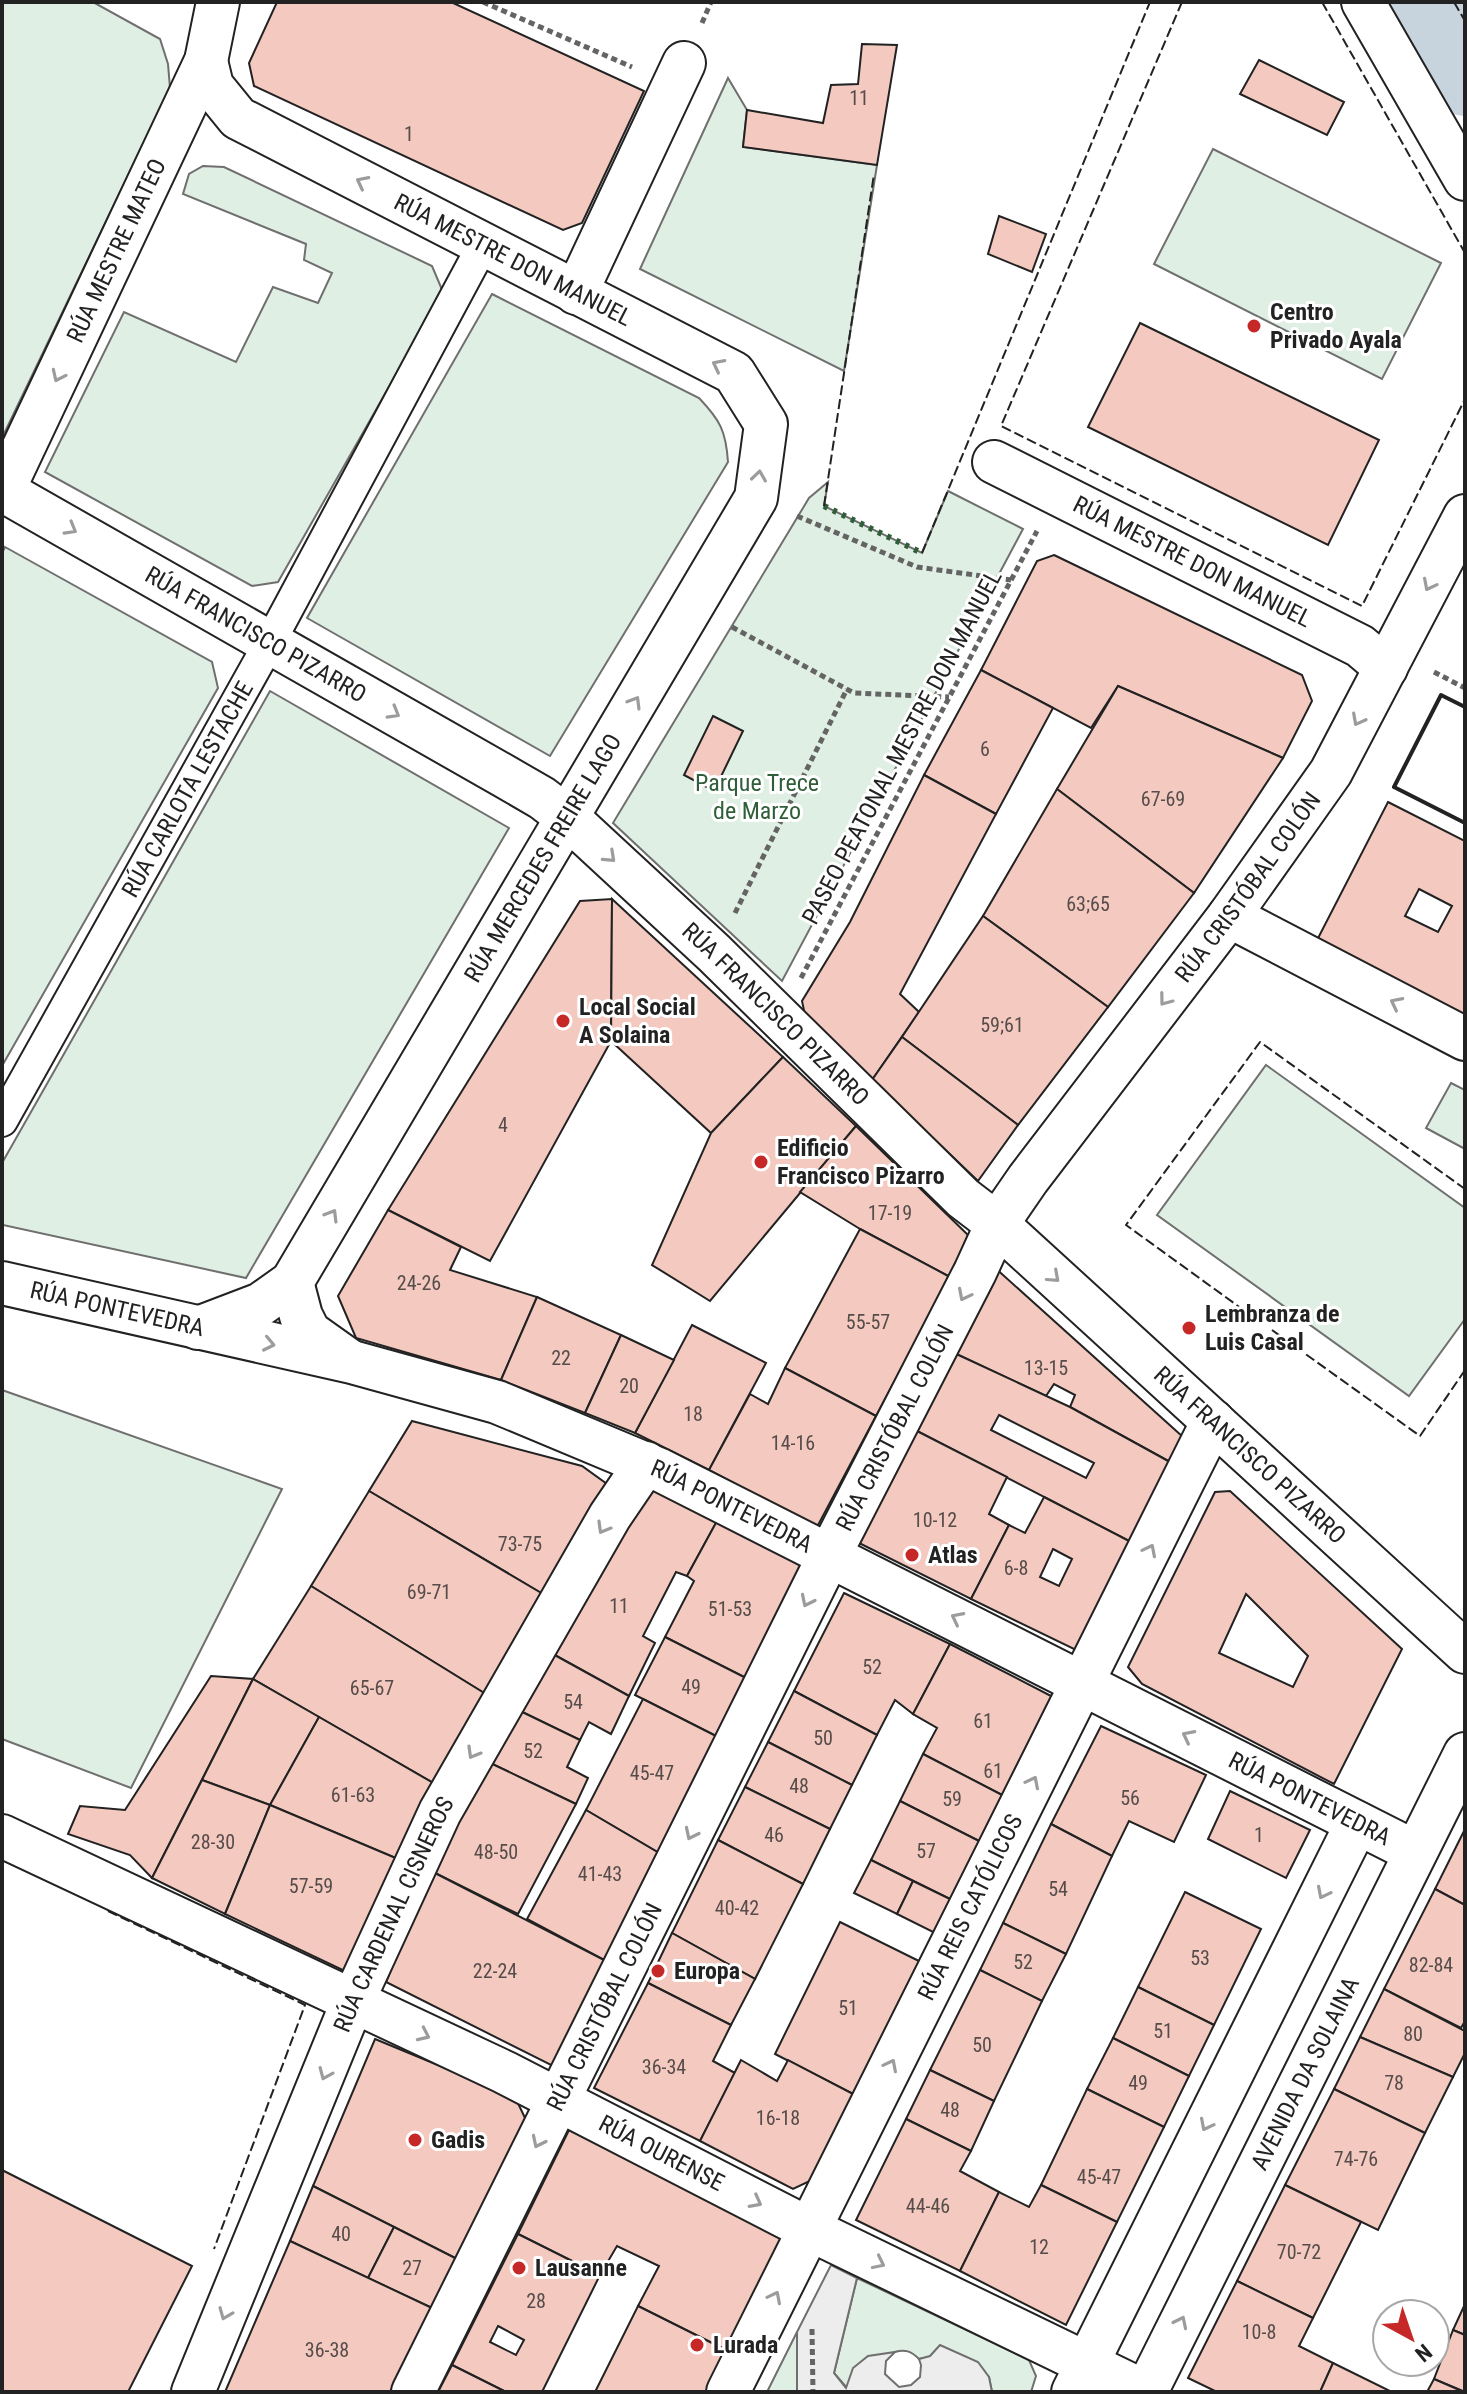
<svg xmlns="http://www.w3.org/2000/svg" width="1467" height="2394" viewBox="0 0 1467 2394" font-family="'Roboto Condensed',sans-serif">
<style>
.green{fill:#e0efe3;stroke:#6f6f6f;stroke-width:2}
.parking{fill:#ededed;stroke:#6f6f6f;stroke-width:2}
.lines{fill:none;stroke-linecap:round;stroke-linejoin:round}
.river{stroke:#c7d3dd;stroke-width:82}
.building{fill:#f3c9c0;stroke:#222;stroke-width:2;fill-rule:evenodd}
.pedestrian-casing{stroke:#222;stroke-width:34}
.minor-casing{stroke:#222;stroke-width:46}
.path{stroke:#646464;stroke-width:5;stroke-dasharray:6 4;stroke-linecap:butt}
.pedestrian{stroke:#fff;stroke-width:30}
.minor{stroke:#fff;stroke-width:42}
.hedge{stroke:#2f5e38;stroke-width:6;stroke-dasharray:4 6;stroke-linecap:butt}
.fence{stroke:#222;stroke-width:2;stroke-dasharray:10 4;stroke-linecap:butt}
.wall{stroke:#222;stroke-width:4}
.oneway{stroke:#9c9c9c}
.poi-dot{fill:#c62828;stroke:#fff;stroke-width:3}
.labels{text-anchor:middle;stroke-width:6;stroke-linejoin:round;paint-order:stroke}
.number-label{font-size:20px;fill:#564c4a}
.street-label{font-size:24px;fill:#222;stroke:#fff}
.poi-label{font-size:24px;font-weight:bold;fill:#222;stroke:#fff;text-anchor:start}
.park-label{font-size:24px;fill:#2f5e38;stroke:#fff}
</style>
<rect width="100%" height="100%" fill="#fff"/>
<!-- green -->
<g class="green">
<polygon points="2,2 93,2 160,39 168,64 170,88 2,438"/>
<polygon points="728,78 747,110 743,147 877,165 844,371 640,269"/>
<polygon points="1213,149 1441,263 1382,379 1154,264"/>
<polygon points="203,166 224,167 432,266 443,292 278,582 252,586 45,472 124,312 236,362 273,287 318,303 332,273 304,260 306,244 183,194 189,174"/>
<path d="M492,294L699,398C720,420 726,431 728,462L550,756L307,618Z"/>
<polygon points="828,482 824,506 922,553 948,491 1023,529 782,981 613,823 809,498"/>
<polygon points="5,547 212,662 218,688 2,1066 2,553"/>
<polygon points="270,691 509,828 246,1278 3,1225 2,1163"/>
<polygon points="1266,1065 1465,1208 1465,1319 1409,1396 1157,1215"/>
<polygon points="1451,1083 1465,1090 1465,1149 1426,1128"/>
<polygon points="2,1390 282,1489 131,1788 2,1739"/>
<path d="M857,2278L1029,2360L1036,2376L1031,2392H992L989,2377L930,2357L919,2359C911,2351 905,2349 895,2352L847,2388L834,2373Z"/>
<polygon points="797,2332 797,2392 767,2392"/>
</g>
<!-- parking -->
<polygon class="parking" points="831,2265 857,2278 834,2373 846,2388 853,2368 868,2356 895,2352 886,2361 885,2374 899,2387 911,2385 920,2377 921,2365 919,2359 930,2356 940,2345 978,2362 989,2377 992,2392 797,2392 797,2332"/>
<g class="lines">
<!-- river -->
<polyline class="river" points="1423,2 1465,75"/>
</g>
<!-- building -->
<g class="building">
<polygon points="277,2 451,2 644,91 582,223 563,230 254,86 249,63"/>
<polygon points="862,44 897,45 877,165 743,147 747,110 823,123 831,85 858,84"/>
<polygon points="1259,60 1344,102 1327,135 1240,94"/>
<polygon points="999,216 1046,234 1032,272 988,254"/>
<polygon points="1140,323 1379,440 1328,545 1088,427"/>
<polygon points="1054,555 1302,675 1312,701 1283,758 1118,686 1091,728 981,670 1037,561"/>
<polygon points="981,670 1053,708 996,814 924,775"/>
<polygon points="1118,686 1283,758 1194,893 1057,789"/>
<polygon points="713,716 743,731 714,791 684,775"/>
<polygon points="924,775 996,814 900,994 919,1012 872,1080 806,1020 802,1001 850,922"/>
<polygon points="1057,789 1194,893 1108,1007 983,916"/>
<path d="M1388,802L1465,841V1020L1315,944ZM1419,889L1452,906L1438,932L1405,916Z"/>
<polygon points="612,899 611,1041 490,1261 388,1210 580,901"/>
<polygon points="612,899 783,1057 711,1133 611,1041"/>
<polygon points="983,916 1108,1007 1018,1125 902,1037"/>
<polygon points="902,1037 1018,1125 978,1181 872,1080"/>
<polygon points="783,1057 856,1126 710,1301 652,1265 711,1133"/>
<polygon points="856,1126 968,1235 950,1277 860,1229 800,1192"/>
<polygon points="388,1210 461,1247 450,1270 537,1297 501,1380 356,1338 338,1296"/>
<polygon points="860,1229 950,1277 876,1416 785,1368"/>
<polygon points="993,1266 1183,1437 1170,1462 1070,1407 1075,1395 1054,1384 1046,1396 952,1352"/>
<polygon points="537,1297 621,1335 585,1413 501,1380"/>
<polygon points="692,1325 766,1363 709,1470 635,1433"/>
<polygon points="621,1335 674,1360 635,1433 585,1413"/>
<path d="M952,1352L1070,1407L1170,1462L1131,1542L915,1430ZM999,1415L1094,1463L1086,1478L991,1430Z"/>
<polygon points="785,1368 876,1416 817,1527 709,1470 750,1394 768,1404"/>
<polygon points="412,1421 582,1466 614,1489 548,1597 369,1491"/>
<polygon points="915,1430 1007,1477 989,1514 1009,1525 971,1599 859,1543"/>
<polygon points="650,1488 717,1521 687,1576 676,1572 643,1636 655,1643 629,1696 551,1653"/>
<polygon points="369,1491 548,1597 489,1696 311,1586"/>
<path d="M1230,1491L1402,1649L1334,1784L1142,1684L1128,1667L1215,1492ZM1246,1594L1308,1656L1293,1687L1219,1653Z"/>
<path d="M1044,1497L1131,1542L1076,1650L971,1599L1009,1525L1025,1533ZM1053,1549L1072,1559L1059,1586L1040,1577Z"/>
<polygon points="717,1521 803,1564 746,1678 665,1637 694,1581 687,1576"/>
<polygon points="311,1586 489,1696 435,1784 253,1679"/>
<polygon points="844,1593 950,1644 913,1714 895,1700 877,1735 794,1691"/>
<polygon points="665,1637 746,1678 716,1736 635,1695"/>
<polygon points="950,1644 1053,1697 1004,1796 923,1754 937,1728 913,1714"/>
<polygon points="551,1653 629,1696 611,1734 589,1722 580,1740 516,1709"/>
<polygon points="211,1676 253,1679 152,1878 130,1855 68,1834 80,1806 125,1810"/>
<polygon points="253,1679 319,1717 270,1805 202,1780"/>
<polygon points="794,1691 877,1735 852,1785 768,1742"/>
<polygon points="643,1699 716,1736 659,1853 586,1810"/>
<polygon points="516,1709 580,1740 567,1767 588,1778 576,1804 486,1761"/>
<polygon points="319,1717 435,1784 398,1859 270,1805"/>
<polygon points="1101,1726 1206,1775 1174,1842 1129,1821 1112,1856 1051,1824"/>
<polygon points="768,1742 852,1785 830,1829 745,1787"/>
<polygon points="923,1754 1004,1796 981,1842 900,1801"/>
<polygon points="486,1761 576,1804 518,1914 431,1871"/>
<polygon points="202,1780 270,1805 225,1914 152,1878"/>
<polygon points="745,1787 830,1829 803,1884 718,1840"/>
<polygon points="1230,1791 1310,1830 1286,1878 1208,1839"/>
<polygon points="900,1801 981,1842 952,1900 871,1860"/>
<polygon points="270,1805 398,1859 351,1974 225,1914"/>
<polygon points="586,1810 659,1853 606,1961 527,1919"/>
<polygon points="1051,1824 1112,1856 1066,1954 1003,1923"/>
<polygon points="1465,1829 1465,1905 1435,1889"/>
<polygon points="718,1840 803,1884 755,1979 672,1933"/>
<polygon points="871,1860 913,1881 897,1914 854,1893"/>
<polygon points="431,1871 606,1961 553,2066 386,1982"/>
<polygon points="913,1881 952,1900 935,1933 897,1914"/>
<polygon points="1435,1889 1465,1905 1465,2021 1461,2028 1384,1989"/>
<polygon points="1185,1892 1261,1929 1214,2025 1138,1987"/>
<polygon points="840,1922 921,1962 855,2095 775,2054"/>
<polygon points="1003,1923 1066,1954 1042,2001 980,1970"/>
<polygon points="672,1933 755,1979 731,2025 648,1983"/>
<polygon points="980,1970 1042,2001 994,2101 930,2070"/>
<polygon points="648,1983 731,2025 713,2061 735,2073 700,2141 594,2088"/>
<polygon points="1138,1987 1214,2025 1189,2076 1113,2038"/>
<polygon points="1384,1989 1465,2031 1465,2053 1453,2077 1360,2037"/>
<polygon points="1360,2037 1453,2077 1425,2133 1334,2089"/>
<polygon points="1113,2038 1189,2076 1164,2127 1087,2089"/>
<polygon points="375,2039 515,2097 526,2120 457,2259 313,2186"/>
<polygon points="741,2060 777,2081 788,2060 855,2095 812,2180 793,2189 700,2141"/>
<polygon points="930,2070 994,2101 971,2151 906,2119"/>
<polygon points="1087,2089 1164,2127 1117,2222 1041,2185"/>
<polygon points="1334,2089 1425,2133 1378,2230 1285,2185"/>
<polygon points="906,2119 971,2151 960,2171 999,2192 960,2271 856,2220"/>
<polygon points="569,2130 784,2236 726,2350 638,2306 659,2266 617,2246 600,2275 518,2234"/>
<polygon points="2,2170 192,2266 128,2392 2,2392"/>
<polygon points="1041,2185 1117,2222 1066,2325 960,2271 999,2192 1029,2207"/>
<polygon points="1285,2185 1361,2222 1313,2318 1237,2281"/>
<polygon points="313,2186 394,2227 368,2278 290,2241"/>
<polygon points="394,2227 457,2259 432,2308 368,2278"/>
<path d="M518,2234L600,2275L542,2392H506L452,2365ZM498,2326L524,2340L516,2355L490,2342Z"/>
<polygon points="290,2241 432,2308 390,2392 225,2392"/>
<polygon points="1237,2281 1313,2318 1299,2346 1333,2363 1320,2392 1217,2392 1188,2378"/>
<polygon points="1465,2304 1465,2335 1453,2330"/>
<polygon points="638,2306 726,2350 706,2392 595,2392"/>
<polygon points="1453,2330 1465,2335 1465,2392 1434,2379"/>
<polygon points="1333,2363 1390,2391 1389,2392 1320,2392"/>
<polygon points="452,2365 506,2392 438,2392"/>
<polygon points="1434,2379 1464,2392 1427,2392"/>
</g>
<g class="lines">
<defs>
<g id="pedestrian">
<path id="s1" d="M2,1121L270,642L483,245"/>
</g>
<g id="minor">
<polyline points="1363,2 1465,179"/>
<polyline points="576,293 684,63"/>
<path id="s2" d="M994,462L1360,646L1386,668"/>
<path id="s3" d="M2,490L504,776L542,798L567,817L714,953L963,1198L997,1224L1465,1652"/>
<path id="s4" d="M2,493L206,61L218,2"/>
<polyline points="1229,916 1465,1039"/>
<polyline points="292,1282 301,1316 309,1332 347,1359"/>
<path id="s5" d="M2,1283L352,1362L497,1402L660,1470L1415,1852"/>
<path id="s6" d="M198,1328L261,1304L292,1282L756,498L766,424L734,373L238,118L212,86L206,61"/>
<path id="s7" d="M2,1836L504,2072L809,2229L1145,2392"/>
<path id="s8" d="M193,2392L353,2001L440,1812L610,1516L646,1463"/>
<path id="s9" d="M413,2392L830,1554L975,1272L997,1224L1028,1179L1229,916L1331,772L1465,516"/>
<path id="s10" d="M728,2392L1213,1421"/>
<polyline points="1073,2392 1357,1823"/>
<path id="s11" d="M1146,2392L1465,1754"/>
</g>
</defs>
<!-- pedestrian casing -->
<use href="#pedestrian" class="pedestrian-casing"/>
<!-- minor casing -->
<use href="#minor" class="minor-casing"/>
<!-- path -->
<g class="path">
<polyline points="483,2 632,67"/>
<polyline points="702,23 711,2"/>
<polyline points="797,516 917,567 1011,580"/>
<polyline points="732,627 854,693 949,697"/>
<polyline points="1434,672 1465,688"/>
<polyline points="735,913 847,689"/>
<polyline points="801,978 1037,531"/>
<polyline points="812,2329 813,2392"/>
</g>
<!-- pedestrian -->
<use href="#pedestrian" class="pedestrian"/>
<!-- minor -->
<use href="#minor" class="minor"/>
<!-- hedge -->
<polyline class="hedge" points="824,506 922,553"/>
<!-- fence -->
<g class="fence">
<polyline points="1182,2 1001,426 1362,606 1465,399"/>
<polyline points="1322,2 1465,253"/>
<polyline points="1454,2 1465,21"/>
<polyline points="824,506 874,174"/>
<polyline points="922,553 1150,2"/>
<polyline points="1256,1319 1126,1225 1260,1042 1465,1189"/>
<polyline points="1272,1330 1420,1436 1465,1370"/>
<polyline points="108,1911 305,2005 214,2249"/>
</g>
<!-- wall -->
<polyline class="wall" points="1465,707 1441,695 1394,787 1465,823"/>
</g>
<!-- one-way arrows -->
<defs><path id="oneway-chevron" d="M-2-3.5L2.5 0L-2 3.5" fill="none" stroke-width="1.6" stroke-linecap="round" stroke-linejoin="round" transform="scale(2)"/></defs>
<g class="oneway">
<use href="#oneway-chevron" transform="translate(362 182) rotate(-153)"/>
<use href="#oneway-chevron" transform="translate(718 365) rotate(-153)"/>
<use href="#oneway-chevron" transform="translate(58 376) rotate(115)"/>
<use href="#oneway-chevron" transform="translate(759 476) rotate(-82)"/>
<use href="#oneway-chevron" transform="translate(71 529) rotate(30)"/>
<use href="#oneway-chevron" transform="translate(1429 585) rotate(117)"/>
<use href="#oneway-chevron" transform="translate(635 702) rotate(-59)"/>
<use href="#oneway-chevron" transform="translate(394 713) rotate(30)"/>
<use href="#oneway-chevron" transform="translate(1358 720) rotate(118)"/>
<use href="#oneway-chevron" transform="translate(610 857) rotate(43)"/>
<use href="#oneway-chevron" transform="translate(1165 1000) rotate(127)"/>
<use href="#oneway-chevron" transform="translate(1396 1003) rotate(-153)"/>
<use href="#oneway-chevron" transform="translate(332 1215) rotate(-59)"/>
<use href="#oneway-chevron" transform="translate(1054 1277) rotate(42)"/>
<use href="#oneway-chevron" transform="translate(964 1295) rotate(117)"/>
<use href="#oneway-chevron" transform="translate(269 1344) rotate(12)"/>
<use href="#oneway-chevron" transform="translate(603 1528) rotate(120)"/>
<use href="#oneway-chevron" transform="translate(1150 1550) rotate(-63)"/>
<use href="#oneway-chevron" transform="translate(807 1601) rotate(116)"/>
<use href="#oneway-chevron" transform="translate(957 1618) rotate(-153)"/>
<use href="#oneway-chevron" transform="translate(1188 1736) rotate(-153)"/>
<use href="#oneway-chevron" transform="translate(473 1753) rotate(120)"/>
<use href="#oneway-chevron" transform="translate(1033 1782) rotate(-63)"/>
<use href="#oneway-chevron" transform="translate(691 1834) rotate(116)"/>
<use href="#oneway-chevron" transform="translate(1323 1893) rotate(117)"/>
<use href="#oneway-chevron" transform="translate(424 2035) rotate(25)"/>
<use href="#oneway-chevron" transform="translate(891 2065) rotate(-63)"/>
<use href="#oneway-chevron" transform="translate(325 2074) rotate(113)"/>
<use href="#oneway-chevron" transform="translate(1206 2125) rotate(117)"/>
<use href="#oneway-chevron" transform="translate(538 2142) rotate(116)"/>
<use href="#oneway-chevron" transform="translate(756 2202) rotate(28)"/>
<use href="#oneway-chevron" transform="translate(879 2263) rotate(26)"/>
<use href="#oneway-chevron" transform="translate(775 2297) rotate(-63)"/>
<use href="#oneway-chevron" transform="translate(225 2314) rotate(112)"/>
<use href="#oneway-chevron" transform="translate(1181 2322) rotate(-64)"/>
</g>
<!-- markers -->
<g class="poi-dot">
<circle cx="1254" cy="326" r="8"/>
<circle cx="563" cy="1021" r="8"/>
<circle cx="761" cy="1162" r="8"/>
<circle cx="1189" cy="1328" r="8"/>
<circle cx="912" cy="1555" r="8"/>
<circle cx="658" cy="1971" r="8"/>
<circle cx="415" cy="2140" r="8"/>
<circle cx="519" cy="2268" r="8"/>
<circle cx="697" cy="2345" r="8"/>
</g>
<g class="labels">
<!-- number labels -->
<g class="number-label">
<text x="859" y="105">11</text>
<text x="409" y="141">1</text>
<text x="985" y="756">6</text>
<text x="1163" y="806">67-69</text>
<text x="1088" y="911">63;65</text>
<text x="1002" y="1032">59;61</text>
<text x="503" y="1132">4</text>
<text x="890" y="1220">17-19</text>
<text x="419" y="1290">24-26</text>
<text x="868" y="1329">55-57</text>
<text x="561" y="1365">22</text>
<text x="1046" y="1375">13-15</text>
<text x="629" y="1393">20</text>
<text x="693" y="1421">18</text>
<text x="793" y="1450">14-16</text>
<text x="935" y="1527">10-12</text>
<text x="520" y="1551">73-75</text>
<text x="1016" y="1575">6-8</text>
<text x="429" y="1599">69-71</text>
<text x="619" y="1613">11</text>
<text x="730" y="1616">51-53</text>
<text x="872" y="1674">52</text>
<text x="691" y="1694">49</text>
<text x="372" y="1695">65-67</text>
<text x="573" y="1709">54</text>
<text x="983" y="1728">61</text>
<text x="823" y="1745">50</text>
<text x="533" y="1758">52</text>
<text x="993" y="1778">61</text>
<text x="652" y="1780">45-47</text>
<text x="799" y="1793">48</text>
<text x="353" y="1802">61-63</text>
<text x="1130" y="1805">56</text>
<text x="952" y="1806">59</text>
<text x="774" y="1842">46</text>
<text x="1259" y="1842">1</text>
<text x="213" y="1849">28-30</text>
<text x="926" y="1858">57</text>
<text x="496" y="1859">48-50</text>
<text x="600" y="1881">41-43</text>
<text x="311" y="1893">57-59</text>
<text x="1058" y="1896">54</text>
<text x="737" y="1915">40-42</text>
<text x="1200" y="1965">53</text>
<text x="1023" y="1969">52</text>
<text x="1431" y="1972">82-84</text>
<text x="495" y="1978">22-24</text>
<text x="848" y="2015">51</text>
<text x="1163" y="2038">51</text>
<text x="1413" y="2041">80</text>
<text x="982" y="2052">50</text>
<text x="664" y="2074">36-34</text>
<text x="1138" y="2090">49</text>
<text x="1394" y="2090">78</text>
<text x="950" y="2117">48</text>
<text x="778" y="2125">16-18</text>
<text x="1356" y="2166">74-76</text>
<text x="1099" y="2184">45-47</text>
<text x="928" y="2213">44-46</text>
<text x="341" y="2241">40</text>
<text x="1039" y="2254">12</text>
<text x="1299" y="2259">70-72</text>
<text x="412" y="2275">27</text>
<text x="536" y="2308">28</text>
<text x="1259" y="2339">10-8</text>
<text x="327" y="2357">36-38</text>
</g>
<!-- street labels -->
<g class="street-label">
<text dy="8" stroke="none"><textPath href="#s4" startOffset="268">RÚA MESTRE MATEO</textPath></text>
<text transform="translate(513 260) rotate(27)" y="8">RÚA MESTRE DON MANUEL</text>
<text dy="8" stroke="none"><textPath href="#s2" startOffset="222">RÚA MESTRE DON MANUEL</textPath></text>
<text dy="8" stroke="none"><textPath href="#s3" startOffset="292">RÚA FRANCISCO PIZARRO</textPath></text>
<text transform="translate(902 747) rotate(-62)" y="8">PASEO PEATONAL MESTRE DON MANUEL</text>
<text dy="8" stroke="none"><textPath href="#s1" startOffset="380">RÚA CARLOTA LESTACHE</textPath></text>
<text dy="8" stroke="none"><textPath href="#s6" startOffset="598">RÚA MERCEDES FREIRE LAGO</textPath></text>
<text dy="8" stroke="none"><textPath href="#s9" startOffset="1726">RÚA CRISTÓBAL COLÓN</textPath></text>
<text dy="8" stroke="none"><textPath href="#s3" startOffset="940">RÚA FRANCISCO PIZARRO</textPath></text>
<text dy="8" stroke="none"><textPath href="#s5" startOffset="118">RÚA PONTEVEDRA</textPath></text>
<text dy="8" stroke="none"><textPath href="#s9" startOffset="1078">RÚA CRISTÓBAL COLÓN</textPath></text>
<text dy="8" stroke="none"><textPath href="#s3" startOffset="1588">RÚA FRANCISCO PIZARRO</textPath></text>
<text dy="8" stroke="none"><textPath href="#s5" startOffset="766">RÚA PONTEVEDRA</textPath></text>
<text dy="8" stroke="none"><textPath href="#s5" startOffset="1414">RÚA PONTEVEDRA</textPath></text>
<text dy="8" stroke="none"><textPath href="#s10" startOffset="542">RÚA REIS CATÓLICOS</textPath></text>
<text dy="8" stroke="none"><textPath href="#s8" startOffset="518">RÚA CARDENAL CISNEROS</textPath></text>
<text dy="8" stroke="none"><textPath href="#s9" startOffset="430">RÚA CRISTÓBAL COLÓN</textPath></text>
<text dy="8" stroke="none"><textPath href="#s11" startOffset="356">AVENIDA DA SOLAINA</textPath></text>
<text dy="8" stroke="none"><textPath href="#s7" startOffset="732">RÚA OURENSE</textPath></text>
</g>
<!-- poi labels -->
<g class="poi-label">
<text x="1270" y="320">Centro<tspan x="1270" dy="28">Privado Ayala</tspan></text>
<text x="579" y="1015">Local Social<tspan x="579" dy="28">A Solaina</tspan></text>
<text x="777" y="1156">Edificio<tspan x="777" dy="28">Francisco Pizarro</tspan></text>
<text x="1205" y="1322">Lembranza de<tspan x="1205" dy="28">Luis Casal</tspan></text>
<text x="928" y="1563">Atlas</text>
<text x="674" y="1979">Europa</text>
<text x="431" y="2148">Gadis</text>
<text x="535" y="2276">Lausanne</text>
<text x="713" y="2353">Lurada</text>
</g>
<!-- park labels -->
<g class="park-label">
<text x="757" y="791">Parque Trece<tspan x="757" dy="28">de Marzo</tspan></text>
</g>
</g>
<!-- border -->
<rect width="1467" height="2394" fill="none" stroke="#222222" stroke-width="8"/>
<!-- north arrow -->
<g transform="translate(1411 2338) rotate(140)"><circle r="38" fill="#ffffff" stroke="#a7a7a7" stroke-width="2"/>
<path d="M0-6L14 30L0 20L-14 30Z" fill="#c62828"/>
<text y="-12" font-size="22" font-weight="bold" text-anchor="middle" fill="#222222">N</text>
</g>
</svg>
